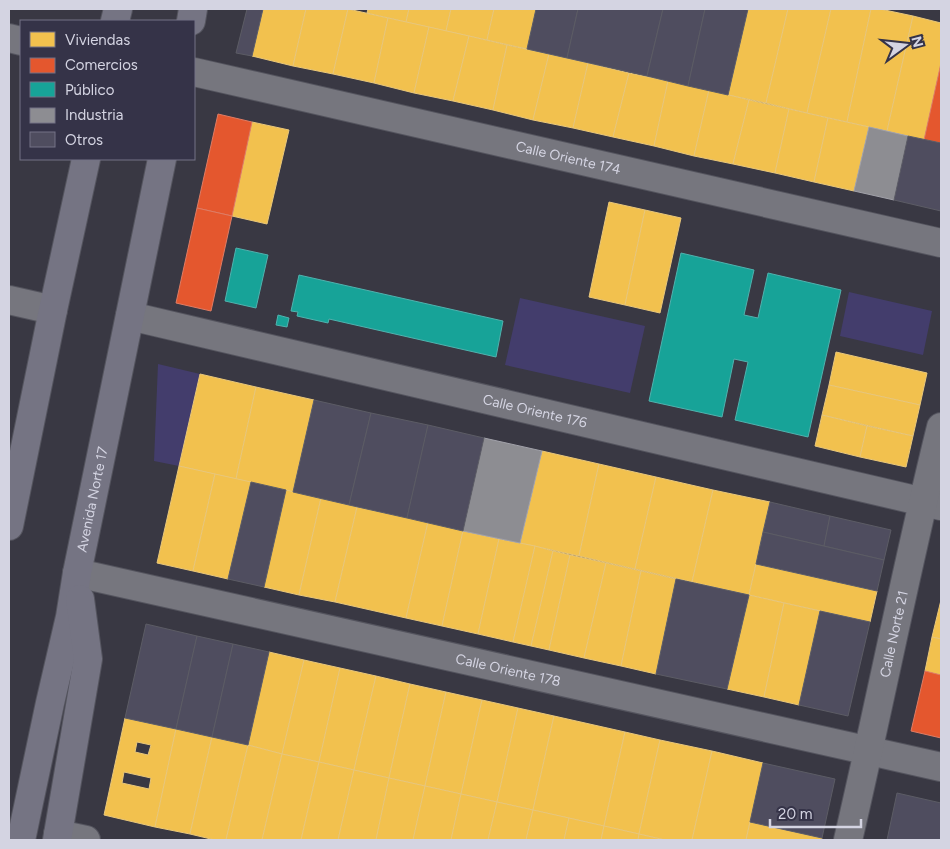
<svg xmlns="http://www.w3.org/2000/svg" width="950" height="849" viewBox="0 0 950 849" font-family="Figtree,sans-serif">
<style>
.green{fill:#433d6c}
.homes{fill:#f2c14e;stroke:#e9c77a;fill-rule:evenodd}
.shops{fill:#e4572e;stroke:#df7c64}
.public{fill:#17a398;stroke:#50b2ae}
.industry{fill:#8d8d92;stroke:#a2a2aa}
.building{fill:#4f4d5f;stroke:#5c5c65}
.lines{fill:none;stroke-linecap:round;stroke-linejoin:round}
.minor-casing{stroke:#54545e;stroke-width:30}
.primary-casing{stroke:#54545e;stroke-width:30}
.minor{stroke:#76767e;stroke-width:28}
.primary{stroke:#757483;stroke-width:28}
.labels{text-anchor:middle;stroke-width:5;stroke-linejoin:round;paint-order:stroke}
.street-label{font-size:14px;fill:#d4d4e2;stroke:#353348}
</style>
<rect width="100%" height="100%" fill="#393843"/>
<!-- green -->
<g class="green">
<polygon points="849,292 932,311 923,355 840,336"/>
<polygon points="520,298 645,326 630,393 505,365"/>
<polygon points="158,364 200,374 179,466 154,461"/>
</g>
<!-- homes -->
<g class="homes">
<polygon points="263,9 306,9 293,66 252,56"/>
<polygon points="306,9 348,9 333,74 293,66"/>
<polygon points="348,9 388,18 374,83 333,74"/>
<polygon points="368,9 409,9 406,22 367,13"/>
<polygon points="409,9 451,9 446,31 406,22"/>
<polygon points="451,9 494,9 487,40 446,31"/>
<polygon points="494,9 536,9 527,49 487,40"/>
<polygon points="748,9 788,9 766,103 728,95"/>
<polygon points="788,9 831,9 807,113 766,103"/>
<polygon points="831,9 871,9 847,122 807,113"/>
<polygon points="871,9 880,9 913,16 887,131 847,122"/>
<polygon points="913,16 941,23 941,63 924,140 887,131"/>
<polygon points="388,18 429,27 414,93 374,83"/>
<polygon points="429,27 469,36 453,101 414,93"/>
<polygon points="469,36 507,45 493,110 453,101"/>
<polygon points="507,45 549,54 533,120 493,110"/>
<polygon points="549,54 588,63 573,128 533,120"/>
<polygon points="588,63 629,73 613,137 573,128"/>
<polygon points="629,73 668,81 654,146 613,137"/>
<polygon points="668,81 709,90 694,156 654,146"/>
<polygon points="709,90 749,100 733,164 694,156"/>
<polygon points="749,100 789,109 775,173 733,164"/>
<polygon points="789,109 828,118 814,182 775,173"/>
<polygon points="828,118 869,127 854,191 814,182"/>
<polygon points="252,122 289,130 267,224 232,216"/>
<polygon points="609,202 645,210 625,305 589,297"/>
<polygon points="645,210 681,218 660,313 625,305"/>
<polygon points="836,352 927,373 920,405 829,385"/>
<polygon points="200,374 256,387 236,479 179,466"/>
<polygon points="829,385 920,405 913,436 822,415"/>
<polygon points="256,387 314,400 293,492 236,479"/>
<polygon points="822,415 867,426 860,457 815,446"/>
<polygon points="867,426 913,436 906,467 860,457"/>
<polygon points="542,451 599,464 579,556 520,543"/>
<polygon points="599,464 656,477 635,569 579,556"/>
<polygon points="179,466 215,474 193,571 157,563"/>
<polygon points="215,474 251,482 228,579 193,571"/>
<polygon points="656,477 713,490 692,582 635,569"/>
<polygon points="286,490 321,498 299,595 264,587"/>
<polygon points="713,490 770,502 749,595 692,582"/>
<polygon points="321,498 357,507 335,602 299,595"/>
<polygon points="357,507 428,522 406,618 335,602"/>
<polygon points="428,522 463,531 442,626 406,618"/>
<polygon points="463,531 499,539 478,634 442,626"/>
<polygon points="499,539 535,546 513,642 478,634"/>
<polygon points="535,546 553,551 531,646 513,642"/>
<polygon points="553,551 570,555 549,650 531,646"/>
<polygon points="570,555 606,563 584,658 549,650"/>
<polygon points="606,563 641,571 621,666 584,658"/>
<polygon points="756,564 877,591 870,622 749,595"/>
<polygon points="641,571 676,579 656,674 621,666"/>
<polygon points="749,595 784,603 764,697 727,689"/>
<polygon points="941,600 941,639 932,637"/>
<polygon points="784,603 820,611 799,705 764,697"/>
<polygon points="932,637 941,639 941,675 925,671"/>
<polygon points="269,652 304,660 282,754 248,745"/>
<polygon points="304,660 340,668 319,762 282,754"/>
<polygon points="340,668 376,676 354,770 319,762"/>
<polygon points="376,676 410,684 389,778 354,770"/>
<polygon points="410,684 446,692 425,786 389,778"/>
<polygon points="446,692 482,700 461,794 425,786"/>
<polygon points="482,700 518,708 497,802 461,794"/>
<polygon points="518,708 554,716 533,810 497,802"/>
<polygon points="554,716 625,732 604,826 533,810"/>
<path d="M125,718L176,729L155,827L104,815ZM137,742L151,745L148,755L135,752ZM124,772L151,778L149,789L122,783Z"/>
<polygon points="176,729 212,737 190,834 155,827"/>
<polygon points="625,732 660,740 639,834 604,826"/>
<polygon points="212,737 248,745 226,840 215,840 190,834"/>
<polygon points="660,740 712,751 692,840 665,840 639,834"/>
<polygon points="248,745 282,754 262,840 226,840"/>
<polygon points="712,751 763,763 746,840 692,840"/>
<polygon points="282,754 319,762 301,840 262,840"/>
<polygon points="319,762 354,770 338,840 301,840"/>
<polygon points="354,770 389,778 376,840 338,840"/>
<polygon points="389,778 425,786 413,840 376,840"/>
<polygon points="425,786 461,794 451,840 413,840"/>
<polygon points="461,794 497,802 488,840 451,840"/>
<polygon points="497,802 533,810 526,840 488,840"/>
<polygon points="533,810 569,818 564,840 526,840"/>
<polygon points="569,818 604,826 601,840 564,840"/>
<polygon points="750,822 822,838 821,840 746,840"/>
<polygon points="604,826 639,834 638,840 601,840"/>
<polygon points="639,834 665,840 638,840"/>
</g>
<!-- shops -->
<g class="shops">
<polygon points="941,63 941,143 924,140"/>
<polygon points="218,114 252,122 232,216 197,208"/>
<polygon points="197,208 232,216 211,311 176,303"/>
<polygon points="925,671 941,675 941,738 911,731"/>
</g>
<!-- public -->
<g class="public">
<polygon points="236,248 268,255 256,308 225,301"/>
<polygon points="681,253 754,270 744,315 758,318 768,273 841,290 808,437 735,420 748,362 734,359 722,417 649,401"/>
<polygon points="299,275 503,321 496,357 329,319 328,323 297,316 298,312 291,311"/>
<polygon points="278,315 289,318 287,327 276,325"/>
</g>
<!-- industry -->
<g class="industry">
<polygon points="869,127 908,136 894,200 854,191"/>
<polygon points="484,438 542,451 520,543 463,531"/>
</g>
<!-- building -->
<g class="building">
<polygon points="247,9 263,9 252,56 236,53"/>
<polygon points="536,9 578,9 567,58 527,49"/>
<polygon points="578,9 663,9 647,76 567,58"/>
<polygon points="663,9 705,9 688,86 647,76"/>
<polygon points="705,9 748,9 728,95 688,86"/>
<polygon points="908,136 941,143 941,211 894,200"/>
<polygon points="314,400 371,413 349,505 293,492"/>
<polygon points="371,413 428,425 407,518 349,505"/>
<polygon points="428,425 484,438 463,531 407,518"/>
<polygon points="251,482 286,490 264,587 228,579"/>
<polygon points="770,502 830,516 824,546 763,532"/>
<polygon points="830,516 891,530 884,560 824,546"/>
<polygon points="763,532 884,560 877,591 756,564"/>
<polygon points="676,579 749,595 727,689 656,674"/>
<polygon points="820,611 870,622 848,716 799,705"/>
<polygon points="146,624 197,636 176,729 125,718"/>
<polygon points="197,636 233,644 212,737 176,729"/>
<polygon points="233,644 269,652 248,745 212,737"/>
<polygon points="763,763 835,779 822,838 750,822"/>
<polygon points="897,793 941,803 941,840 887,840"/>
</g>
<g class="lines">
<defs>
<g id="minor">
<polyline points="9,38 21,41"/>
<path id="s1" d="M194,72L941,243"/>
<polyline points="9,300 53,310"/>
<path id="s2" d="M130,316L941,506"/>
<path id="s3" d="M77,573L941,767"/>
<polyline points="58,834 86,840"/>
<path id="s4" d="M848,840C880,703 907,564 941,427"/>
</g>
<g id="primary">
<polyline points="115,21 118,9"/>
<polyline points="191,21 193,9"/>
<polyline points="9,526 53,310 86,159"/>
<path id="s5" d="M21,840L50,703L70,617L77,573L162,159"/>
<polyline points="57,840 88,659 80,599"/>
</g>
</defs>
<!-- minor casing -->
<use href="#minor" class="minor-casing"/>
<!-- primary casing -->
<use href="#primary" class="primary-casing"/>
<!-- minor -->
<use href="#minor" class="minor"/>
<!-- primary -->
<use href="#primary" class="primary"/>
</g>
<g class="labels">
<!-- street labels -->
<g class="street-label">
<text dy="5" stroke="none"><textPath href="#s1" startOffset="384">Calle Oriente 174</textPath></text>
<text dy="5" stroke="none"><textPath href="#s2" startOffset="416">Calle Oriente 176</textPath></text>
<text dy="5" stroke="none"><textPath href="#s5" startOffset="348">Avenida Norte 17</textPath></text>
<text dy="5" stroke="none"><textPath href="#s4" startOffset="211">Calle Norte 21</textPath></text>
<text dy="5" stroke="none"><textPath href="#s3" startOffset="442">Calle Oriente 178</textPath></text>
</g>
</g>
<!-- border -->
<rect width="950" height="849" fill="none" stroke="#d4d4e2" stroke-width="20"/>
<!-- legend -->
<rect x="20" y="20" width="175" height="140" fill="#353348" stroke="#757386"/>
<rect x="30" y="32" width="25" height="15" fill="#f2c14e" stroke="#757386"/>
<text x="65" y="45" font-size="15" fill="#d4d4e2">Viviendas</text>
<rect x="30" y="58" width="25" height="15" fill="#e4572e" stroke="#757386"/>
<text x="65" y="70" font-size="15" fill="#d4d4e2">Comercios</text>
<rect x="30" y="82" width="25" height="15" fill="#17a398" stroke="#757386"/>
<text x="65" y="95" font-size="15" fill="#d4d4e2">Público</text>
<rect x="30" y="108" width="25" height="15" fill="#8d8d92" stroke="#757386"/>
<text x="65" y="120" font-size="15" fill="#d4d4e2">Industria</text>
<rect x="30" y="132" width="25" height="15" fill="#4f4d5f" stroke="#757386"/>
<text x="65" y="145" font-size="15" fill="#d4d4e2">Otros</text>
<!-- north arrow -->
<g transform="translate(905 45) rotate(75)" stroke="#353348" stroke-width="4" paint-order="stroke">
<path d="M0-4L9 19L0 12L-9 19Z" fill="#d4d4e2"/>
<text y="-8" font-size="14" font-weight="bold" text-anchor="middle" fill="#d4d4e2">N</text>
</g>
<!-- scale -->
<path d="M770 819v8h91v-8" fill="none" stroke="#d4d4e2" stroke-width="2.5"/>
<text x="778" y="819" font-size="15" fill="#d4d4e2" stroke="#353348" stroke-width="4" paint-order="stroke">20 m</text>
</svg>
